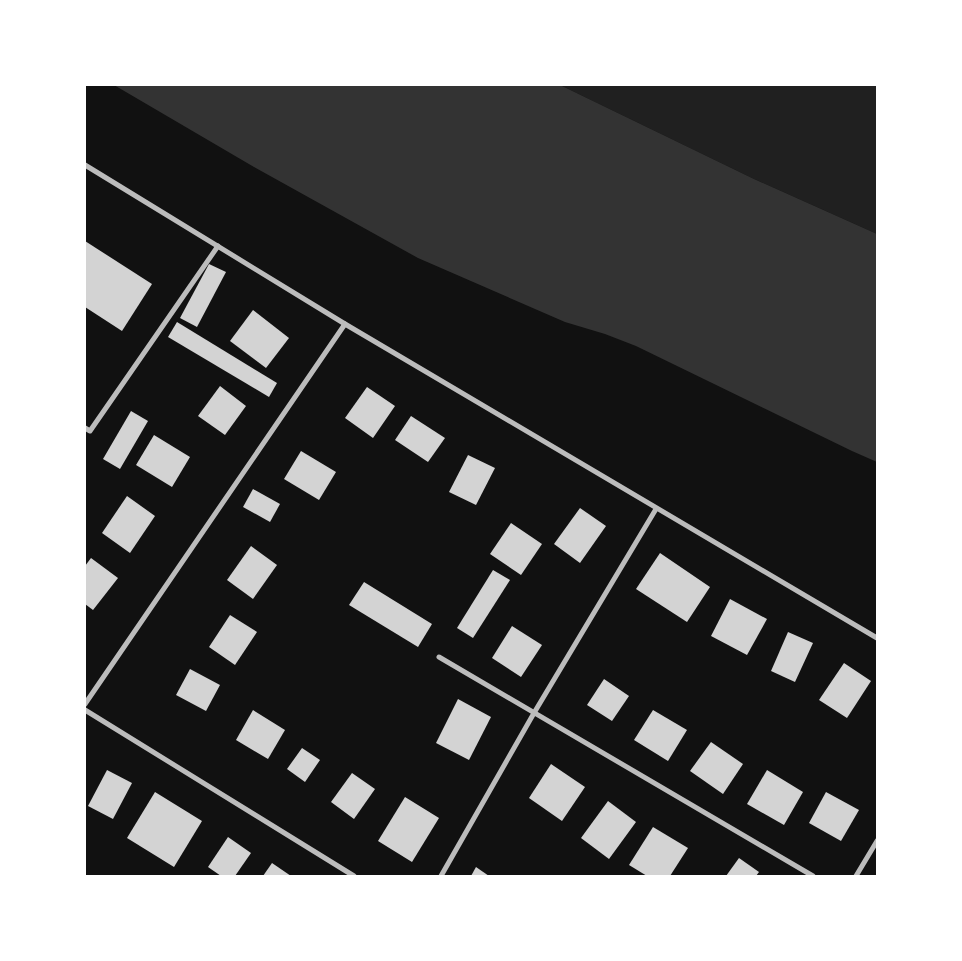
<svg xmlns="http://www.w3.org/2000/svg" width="962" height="961" viewBox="0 0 962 961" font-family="Overpass,sans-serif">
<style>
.green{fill:#202020}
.water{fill:#333}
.building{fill:#d3d3d3}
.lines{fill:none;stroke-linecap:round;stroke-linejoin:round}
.minor{stroke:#bcbcbc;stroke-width:5}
</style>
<rect width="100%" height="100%" fill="#111"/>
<!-- green -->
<polygon class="green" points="560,85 877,85 877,234 754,179"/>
<!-- water -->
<polygon class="water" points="114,85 560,85 754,179 877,234 877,462 852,451 636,346 605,334 565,322 418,258 254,167"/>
<!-- building -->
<g class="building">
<polygon points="85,241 152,284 122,331 85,307"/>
<polygon points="209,264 226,272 197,327 180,318"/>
<polygon points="253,310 289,338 266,368 230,341"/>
<polygon points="177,322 277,383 269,397 168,337"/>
<polygon points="220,386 246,406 225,435 198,416"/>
<polygon points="367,387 395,406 373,438 345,418"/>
<polygon points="131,411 148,421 120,469 103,459"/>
<polygon points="411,416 445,438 428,462 395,440"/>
<polygon points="154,435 190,457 172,487 136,465"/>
<polygon points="301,451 336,472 319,500 284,479"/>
<polygon points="468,455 495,468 476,505 449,492"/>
<polygon points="253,489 280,504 270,522 243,507"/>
<polygon points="127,496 155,516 130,553 102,533"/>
<polygon points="580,508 606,526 580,563 554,544"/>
<polygon points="511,523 542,544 521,575 490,554"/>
<polygon points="251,546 277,565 253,599 227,580"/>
<polygon points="660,553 710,587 687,622 636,589"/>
<polygon points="91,558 118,578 93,610 85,604 85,566"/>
<polygon points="493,570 510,580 473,638 457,628"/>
<polygon points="364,582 432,624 418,647 349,605"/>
<polygon points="730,599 767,619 747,655 711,636"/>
<polygon points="230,615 257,632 235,665 209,647"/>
<polygon points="512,626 542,645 521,677 492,658"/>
<polygon points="788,632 813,643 795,682 771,671"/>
<polygon points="844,663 871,681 847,718 819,700"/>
<polygon points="190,669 220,685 206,711 176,695"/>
<polygon points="604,679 629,696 612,721 587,705"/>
<polygon points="458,699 491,717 469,760 436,743"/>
<polygon points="253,710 285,730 268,759 236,740"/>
<polygon points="653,710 687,730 668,761 634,740"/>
<polygon points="711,742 743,764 723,794 690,771"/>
<polygon points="302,748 320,760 305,782 287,769"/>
<polygon points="551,764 585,787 562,821 529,798"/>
<polygon points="107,770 132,783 113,819 88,806"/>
<polygon points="767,770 803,792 784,825 747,804"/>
<polygon points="352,773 375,789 354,819 331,802"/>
<polygon points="155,792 202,821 174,867 127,838"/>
<polygon points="826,792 859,810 841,841 809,823"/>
<polygon points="405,797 439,818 412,862 378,841"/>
<polygon points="608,801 636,822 609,859 581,838"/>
<polygon points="653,827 688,848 670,876 647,876 629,865"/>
<polygon points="228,837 251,853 235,876 221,876 208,867"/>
<polygon points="739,858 759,872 756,876 726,876"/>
<polygon points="272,863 291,876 263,876"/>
<polygon points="476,867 489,876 471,876"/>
</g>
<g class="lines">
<!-- minor -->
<g class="minor">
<polyline points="85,165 345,324 877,638"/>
<polyline points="85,428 90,431 218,246"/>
<polyline points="439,657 813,876"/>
<polyline points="85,704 345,324"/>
<polyline points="85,710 354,876"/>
<polyline points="441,876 534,713 656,509"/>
<polyline points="856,876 877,841"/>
</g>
</g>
<!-- border -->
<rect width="962" height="961" fill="none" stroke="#ffffff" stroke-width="172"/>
</svg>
